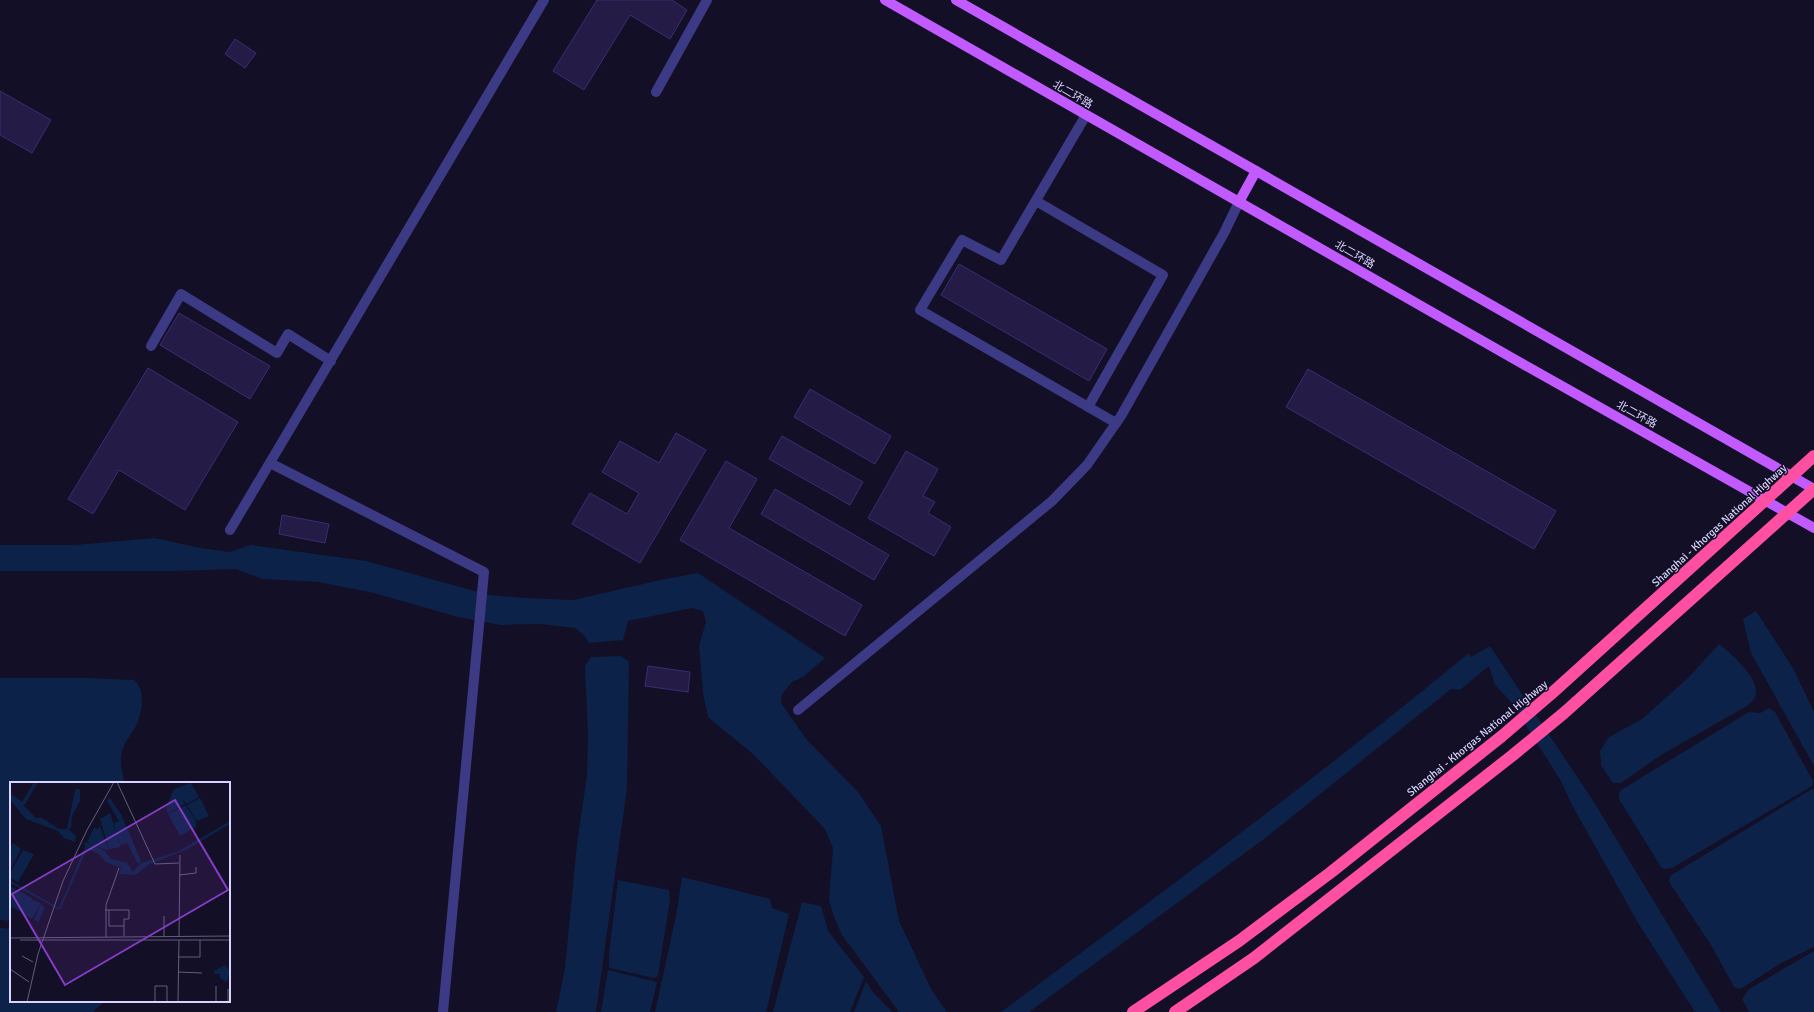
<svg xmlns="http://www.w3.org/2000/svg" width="1814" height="1012" viewBox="0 0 1814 1012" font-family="Signika,'Noto Sans SC',sans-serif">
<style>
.water{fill:#0c2248}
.building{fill:#241b47;stroke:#3b2d73}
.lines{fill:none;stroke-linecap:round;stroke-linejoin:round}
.minor{stroke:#3d3a85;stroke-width:10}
.major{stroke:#c25bff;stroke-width:10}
.highway{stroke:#ff4fa3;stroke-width:12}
.labels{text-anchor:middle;stroke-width:3;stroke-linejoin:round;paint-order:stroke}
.street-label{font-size:11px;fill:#d9d4ff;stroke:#130f26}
.inset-road{fill:none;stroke:#625e7d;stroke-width:1}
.view{fill:#843dc5;fill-opacity:0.15;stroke:#843dc5;stroke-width:2}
.inset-edge{fill:none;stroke:#d9d4ff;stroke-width:2}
</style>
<rect width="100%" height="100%" fill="#130f26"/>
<!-- water -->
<g class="water">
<polygon points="155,538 200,548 230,552 251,545 366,561 489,595 525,598 573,600 665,579 698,573 825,658 803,677 792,682 782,694 781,703 807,740 858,792 881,826 899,921 931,989 947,1012 899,1012 842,935 834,917 829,900 833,848 825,829 754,755 708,717 703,692 699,646 706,622 703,611 692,608 628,621 623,640 589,643 584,635 575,628 541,624 501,625 458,617 374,593 318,582 263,579 235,569 174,571 0,571 0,545 75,545"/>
<polygon points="1756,611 1793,668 1814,712 1814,766 1751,653 1743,619"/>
<path d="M1719,644C1730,652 1755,675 1756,690C1757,697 1752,702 1747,706L1661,755L1621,783H1613L1601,765L1600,751L1609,737L1642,719L1688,678Z"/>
<path d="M1490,646L1592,799L1721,1012H1695L1638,923L1572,805L1561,781L1511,702L1495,685L1489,666L1460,690L1451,689L1264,839L1029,1012H1001C1159,895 1317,778 1469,653L1471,657Z"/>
<polygon points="621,656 629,662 627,788 596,1012 556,1012 565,968 577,844 587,775 588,736 585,666 591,657"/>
<path d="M0,678H89L134,680C146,689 142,712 137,724C132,734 124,742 122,752C119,763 122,772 125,783H11V921L0,920Z"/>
<polygon points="1769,708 1775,712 1813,781 1812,786 1672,868 1664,869 1661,867 1619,799 1619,794 1621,790 1749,712 1760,713"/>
<polygon points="1814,789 1814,947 1781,963 1742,988 1737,989 1734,987 1711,945 1669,882 1670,876 1810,790"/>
<polygon points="682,877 770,899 772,908 789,914 766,1012 655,1012 676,916"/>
<polygon points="618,880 669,890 670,899 658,976 654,978 609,968 609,953"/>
<polygon points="802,902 821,906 828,931 864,977 850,1012 773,1012"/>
<polygon points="0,928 11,929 11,1001 105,1001 93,1012 0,1012"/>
<polygon points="1814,951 1814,1012 1749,1012 1742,999 1749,989"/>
<polygon points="608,970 657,982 650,1012 601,1012"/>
<polygon points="866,981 872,991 892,1012 854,1012"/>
</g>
<!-- building -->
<g class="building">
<polygon points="597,0 672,0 687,10 670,39 630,15 584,90 553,71"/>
<polygon points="235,39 256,53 245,68 225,54"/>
<polygon points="0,91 51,120 32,153 0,135"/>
<polygon points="959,264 1107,349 1089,381 941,295"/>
<polygon points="179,313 270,366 250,399 160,345"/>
<polygon points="148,368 238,422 185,510 119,470 93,514 68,499"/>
<polygon points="1308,369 1556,511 1534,549 1286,407"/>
<polygon points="810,389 891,436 875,464 794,417"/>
<polygon points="676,433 706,450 640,563 572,524 590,493 627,514 639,493 602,472 620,441 659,463"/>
<polygon points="782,436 863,482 850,505 769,459"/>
<polygon points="906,451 938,469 923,496 935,502 928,513 951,527 934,556 868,518"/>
<polygon points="726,461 757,479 729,528 862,605 845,636 680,540"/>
<polygon points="775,489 889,555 874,580 761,514"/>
<polygon points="282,515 329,524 325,543 279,534"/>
<polygon points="648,666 690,672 688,692 645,686"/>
</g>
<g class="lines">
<!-- minor -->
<g class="minor">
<polyline points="656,92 707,0"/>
<polyline points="1086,115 1001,260 962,240 920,310 1116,423"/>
<polyline points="1036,201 1163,275 1088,407"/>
<polyline points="151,346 181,294 277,353 288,334 331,361"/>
<polyline points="270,463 484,572 443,1012"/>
<polyline points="230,530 544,0"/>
<polyline points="798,710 1052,501 1087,465 1121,416 1224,233 1239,202"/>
</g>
<!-- major -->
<g class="major">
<polyline points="885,0 1514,359 1814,528"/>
<polyline points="956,0 1814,489"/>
<polyline points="1239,202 1256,171"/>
</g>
<!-- highway -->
<g class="highway">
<polyline points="1133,1012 1239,941 1330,873 1502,736 1551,694 1814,456"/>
<polyline points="1175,1012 1254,958 1513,755 1564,713 1814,489"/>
</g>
</g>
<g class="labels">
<!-- street labels -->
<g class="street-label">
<text transform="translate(1073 94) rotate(30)" y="4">北二环路</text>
<text transform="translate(1355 254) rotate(30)" y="4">北二环路</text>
<text transform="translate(1637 414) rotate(29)" y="4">北二环路</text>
<text transform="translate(1719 525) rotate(-42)" y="4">Shanghai - Khorgas National Highway</text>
<text transform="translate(1477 738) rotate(-39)" y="4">Shanghai - Khorgas National Highway</text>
</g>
</g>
<!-- overview -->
<g transform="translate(10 782)">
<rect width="220" height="220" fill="#130f26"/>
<path d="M24,0H28L14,24L26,36H32L49,47H57L64,13L66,7H70V19L62,34L61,46L58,47L66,54L65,60L54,56L48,49L16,37L0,18V11L12,20ZM181,1L189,15L177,22L172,16L175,22L158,31L156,26L164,7ZM99,15L111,32L131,79L128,82L117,61L111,63L108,56L111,65L99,67L90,37L100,31L106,49L104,41L109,39L97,19ZM190,16L199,34L187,39L177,23ZM176,23L186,39V45L170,54L158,32ZM220,39V42L176,68L140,82L125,93L109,92L111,86L96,80L89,72L77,67L50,128L0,101V98L49,126L75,65L74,60L80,62L77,60L84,46L89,47V42L99,69L85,64L95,69L101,77L117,81L123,90L131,81L167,70ZM3,61L11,67L0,88V65ZM13,68L24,72L8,100L0,96V91ZM0,104L22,116V118L31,121L22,137L0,124ZM31,122L35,126L28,140L24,137ZM215,183L220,189L217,200L210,196V192H204V189Z" fill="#0c2248"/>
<path class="inset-road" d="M107,0L145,82L169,81M169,93L186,91V85M95,128H119V137H114V154M99,128V144H114M154,134V154M169,154L170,73M96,155V123L109,86M0,156L220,154M10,158H220M12,174L23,180M168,175H190V158M0,187L19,200M168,190L192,191M206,204V220M17,220L28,172L53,99L77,48L104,0M145,220V204H157V220M168,220L169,158M218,220V207"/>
<path class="view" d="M165,18L218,108L55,203L2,112Z"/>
<rect width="220" height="220" class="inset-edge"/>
</g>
</svg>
